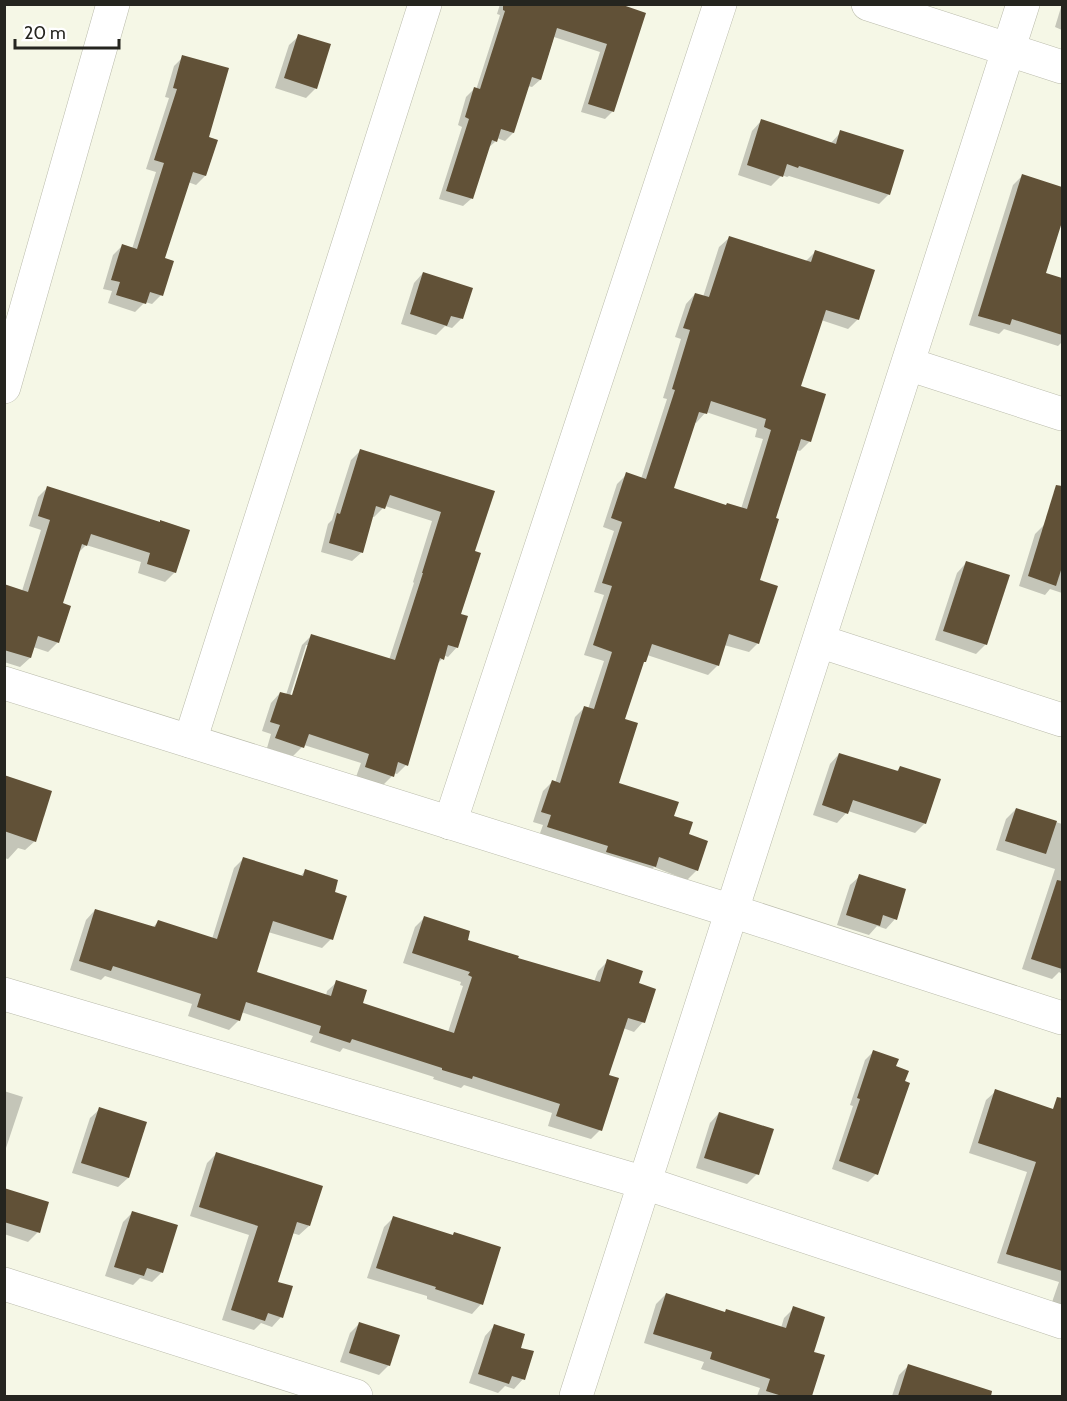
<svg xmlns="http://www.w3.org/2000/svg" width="1067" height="1401" viewBox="0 0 1067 1401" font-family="Cabin,sans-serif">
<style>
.shadow{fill:#0003;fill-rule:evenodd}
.building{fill:#615137;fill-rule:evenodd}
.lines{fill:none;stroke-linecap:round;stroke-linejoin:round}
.minor-casing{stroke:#babbab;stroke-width:34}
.minor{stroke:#fff;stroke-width:33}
</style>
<rect width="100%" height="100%" fill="#f5f7e6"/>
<!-- shadow -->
<g class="shadow">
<polygon points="500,4 615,4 613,111 605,119 581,112 600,52 554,37 540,80 532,87 528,86 513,133 505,141 497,138 496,141 487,149 471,199 463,206 439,199 462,127 458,125 466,97 474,89 476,90 500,15 497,14"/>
<polygon points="1062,4 1062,30 1055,27"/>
<polygon points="299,36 316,88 306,98 275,88 289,45"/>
<polygon points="183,57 207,138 216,140 205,176 196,185 188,182 163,259 161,295 152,304 145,302 135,312 108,303 112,291 103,289 113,255 122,246 132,249 156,172 146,169 169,98 165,97 174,66"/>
<polygon points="761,121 830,144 841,132 889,194 879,204 789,176 787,177 782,175 771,186 738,175 752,131"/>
<polygon points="1023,175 1062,188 1062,217 1044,274 1062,280 1062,342 1058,346 1004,329 999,334 969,325 1013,185"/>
<path d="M729,238L805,262L815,252L858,319L848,329L821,320L800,387L810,441L800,451L796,450L775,519L758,581V643L749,652L724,645L718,665L708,675L647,655L641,665L623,720L618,784L673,817L687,835L697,870L687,880L654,867L645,876L539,836L543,825L533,822L543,791L552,782L555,783L575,717L584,708L588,709L604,661L584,655L604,595L594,592L614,531L603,527L617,484L627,474L641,479L667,399L663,398L681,339L675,337L686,304L695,294L703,297L719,247ZM706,412L757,429L755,437L763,439L741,509L725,506L672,489L694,422L696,423Z"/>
<polygon points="423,273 471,289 461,319 452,328 445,326 436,335 401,324 414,283"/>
<path d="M360,451L493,492L473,552L459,615L457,647L448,657L443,655L442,659L437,664L406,765L397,774L393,773L392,776L383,785L356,777L361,763L304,745L293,756L267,748L271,734L262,731L271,703L280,693L286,695L302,645L311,636L389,660L414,583L413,582L432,521L385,506L374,517H372L362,552L352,561L321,552L328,524L332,520L351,460ZM306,645H309L291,703L288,702Z"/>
<polygon points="48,487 159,524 175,572 165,582 138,573 141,562 86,545 77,554 61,604 58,642 48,652 33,647 30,658 20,667 4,662 4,586 22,591 41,530 29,526 38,497"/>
<polygon points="1045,524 1062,529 1062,593 1050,589 1045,595 1019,586 1035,534"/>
<polygon points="966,563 986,644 976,654 935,640 957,573"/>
<polygon points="839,754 896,772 900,767 925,823 915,833 848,811 837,823 813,815 830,764"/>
<polygon points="4,777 35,841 25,850 18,848 8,859 4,858"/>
<polygon points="1016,809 1062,824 1062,974 1059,972 1052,979 1022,969 1055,869 996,850 1006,819"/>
<polygon points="244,858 300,877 305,871 333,893 331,939 322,948 268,932 255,973 326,996 327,991 337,982 361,1004 448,1032 463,986 460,985 461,982 403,963 415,927 424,918 466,941 517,959 594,982 598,971 608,961 637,984 643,1022 634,1032 623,1028 608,1076 600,1130 591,1139 548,1126 552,1113 464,1085 461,1088 433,1079 434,1077 343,1048 340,1052 310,1042 313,1036 241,1012 239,1020 229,1030 188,1016 192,1004 105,976 101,980 70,970 86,920 95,910 152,928 158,922 212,939 234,868"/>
<polygon points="860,876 895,919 886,929 877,926 869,935 837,925 850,885"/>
<polygon points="873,1052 876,1174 868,1182 832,1169 853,1106 850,1105 865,1060"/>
<polygon points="4,1091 23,1097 4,1154"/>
<polygon points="996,1091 1062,1113 1062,1308 1051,1305 1059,1282 997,1263 1027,1172 969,1153 986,1100"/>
<polygon points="100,1109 145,1123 128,1178 118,1187 72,1173 90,1118"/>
<polygon points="719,1113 757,1174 747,1184 696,1168 710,1123"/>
<polygon points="216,1154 309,1226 299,1235 292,1233 276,1282 281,1317 272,1327 261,1323 254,1330 222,1320 249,1235 190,1216 207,1163"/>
<polygon points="4,1189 38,1232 28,1242 4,1234"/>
<polygon points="133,1212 162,1272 152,1282 140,1278 133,1285 105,1276 123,1222"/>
<polygon points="394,1217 452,1236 454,1233 481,1304 472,1314 427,1299 427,1296 367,1278 384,1227"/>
<polygon points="666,1294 724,1313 781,1328 784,1318 794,1308 812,1353 823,1356 810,1396 757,1396 760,1388 701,1369 704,1362 644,1343 656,1304"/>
<polygon points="360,1323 389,1365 379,1375 340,1362 350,1333"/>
<polygon points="494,1326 519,1349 523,1379 514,1389 505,1386 498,1393 469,1383 485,1336"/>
<polygon points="909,1365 951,1390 971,1396 892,1396 899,1375"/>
</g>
<!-- building -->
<g class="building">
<polygon points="503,4 620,4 646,13 614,112 588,104 607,44 557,28 541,80 532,77 514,133 501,129 497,142 492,140 473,199 446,191 469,119 465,117 474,87 480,89 505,11 503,10"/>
<polygon points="298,34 331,44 317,89 284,78"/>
<polygon points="182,55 229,68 209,137 218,140 206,176 193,172 165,258 174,261 163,296 150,292 146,304 116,295 120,282 111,280 122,244 137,249 164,163 154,160 177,89 173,88"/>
<polygon points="761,119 836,144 840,130 904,150 890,195 799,166 798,168 787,164 783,177 747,165"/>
<polygon points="1022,174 1062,187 1062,222 1046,273 1062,278 1062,335 1012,319 1010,325 978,316"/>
<path d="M729,236L811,262L815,250L875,270L859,320L826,310L801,386L826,394L811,442L801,439L776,518L779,519L760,580L778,586L759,644L729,634L719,666L652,644L646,662H644L625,719L638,723L619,783L679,802L674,816L693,822L689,834L708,841L698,871L659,857L656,867L606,852L608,846L547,827L551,815L541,812L552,780L560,783L584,706L594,709L612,652L593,645L612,586L602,583L622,522L611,518L626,472L646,479L675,390L672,389L690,330L683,328L695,293L709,297ZM711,401L766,419L764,427L771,430L747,509L727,503L726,505L674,488L699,412L707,414Z"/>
<polygon points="423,272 473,288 463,319 451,316 447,326 410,314"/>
<polygon points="360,449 495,491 475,551 481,553 461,614 468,616 458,648 448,645 444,660 440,658 408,766 398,762 394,777 365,767 369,754 309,734 304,748 275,738 280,725 270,722 280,692 292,695 311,634 395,660 423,573 422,573 441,512 390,495 385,509 376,506 363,553 329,543 337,513 340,514"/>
<polygon points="1056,485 1062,486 1062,567 1056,586 1028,576"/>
<polygon points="47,486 160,522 160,520 190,530 176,573 147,564 150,553 91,534 87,546 82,544 63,603 71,606 59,643 38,636 31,658 4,650 4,584 28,592 50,520 38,516"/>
<polygon points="966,561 1010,575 987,645 943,631"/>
<polygon points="839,753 898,771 900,766 941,779 926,824 853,800 848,814 822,805"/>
<polygon points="4,775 52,791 36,842 4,831"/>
<polygon points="1016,808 1057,821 1046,854 1005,841"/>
<polygon points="243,857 303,876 305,869 338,880 335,892 347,896 333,940 273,921 257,972 331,996 336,980 367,990 363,1003 454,1033 472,977 468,975 470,972 412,953 424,916 470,931 468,940 519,956 518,958 600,982 607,959 643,971 639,983 656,989 645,1023 628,1018 609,1075 619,1078 602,1131 556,1116 560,1104 473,1076 472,1079 442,1070 442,1068 352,1039 350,1043 319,1033 321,1026 246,1002 240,1021 197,1007 201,994 113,966 111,971 79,961 95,909 155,927 158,920 217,939"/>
<polygon points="859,874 906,889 897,920 883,915 880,926 846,915"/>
<polygon points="1057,880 1062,881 1062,969 1031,959"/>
<polygon points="873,1050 899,1059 896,1066 909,1071 905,1081 910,1083 878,1175 839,1161 860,1099 857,1098"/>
<polygon points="995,1089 1053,1109 1057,1097 1062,1098 1062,1271 1006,1254 1036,1162 978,1143"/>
<polygon points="99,1107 147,1122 129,1178 81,1163"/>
<polygon points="719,1112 774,1129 759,1175 704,1158"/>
<polygon points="216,1152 323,1186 310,1226 297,1222 278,1282 293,1286 283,1318 268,1313 265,1321 231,1310 258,1226 199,1207"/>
<polygon points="4,1188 49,1202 40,1233 4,1222"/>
<polygon points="132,1211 178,1225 163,1273 147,1268 144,1276 114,1267"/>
<polygon points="393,1216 453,1235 454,1232 501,1247 483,1305 435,1289 436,1287 376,1268"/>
<polygon points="666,1293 725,1312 726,1309 786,1328 793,1306 825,1317 814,1352 825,1355 812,1396 782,1396 766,1391 770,1379 710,1359 712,1352 653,1334"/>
<polygon points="359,1322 400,1335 390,1366 349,1353"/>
<polygon points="494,1324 525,1334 521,1348 534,1351 525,1380 512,1376 509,1384 478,1374"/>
<polygon points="908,1364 992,1391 991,1396 898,1396"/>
</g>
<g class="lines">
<defs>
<g id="minor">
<polyline points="868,4 1062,67"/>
<polyline points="908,364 1062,414"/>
<polyline points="4,387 113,4"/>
<polyline points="819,641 1062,720"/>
<polyline points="4,683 732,911 1062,1018"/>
<polyline points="190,741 425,4"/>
<polyline points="450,823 720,4"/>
<polyline points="4,994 645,1183 1062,1322"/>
<polyline points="4,1284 356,1396"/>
<polyline points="576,1396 1023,4"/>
</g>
</defs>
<!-- minor casing -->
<use href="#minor" class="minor-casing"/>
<!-- minor -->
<use href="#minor" class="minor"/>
</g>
<!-- border -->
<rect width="1067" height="1401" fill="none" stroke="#25251f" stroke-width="12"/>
<!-- scale -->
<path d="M15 39v9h104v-9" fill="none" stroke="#25251f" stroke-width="3"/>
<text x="24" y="39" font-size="18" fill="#25251f" stroke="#ffffff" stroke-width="4.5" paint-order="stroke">20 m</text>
</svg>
